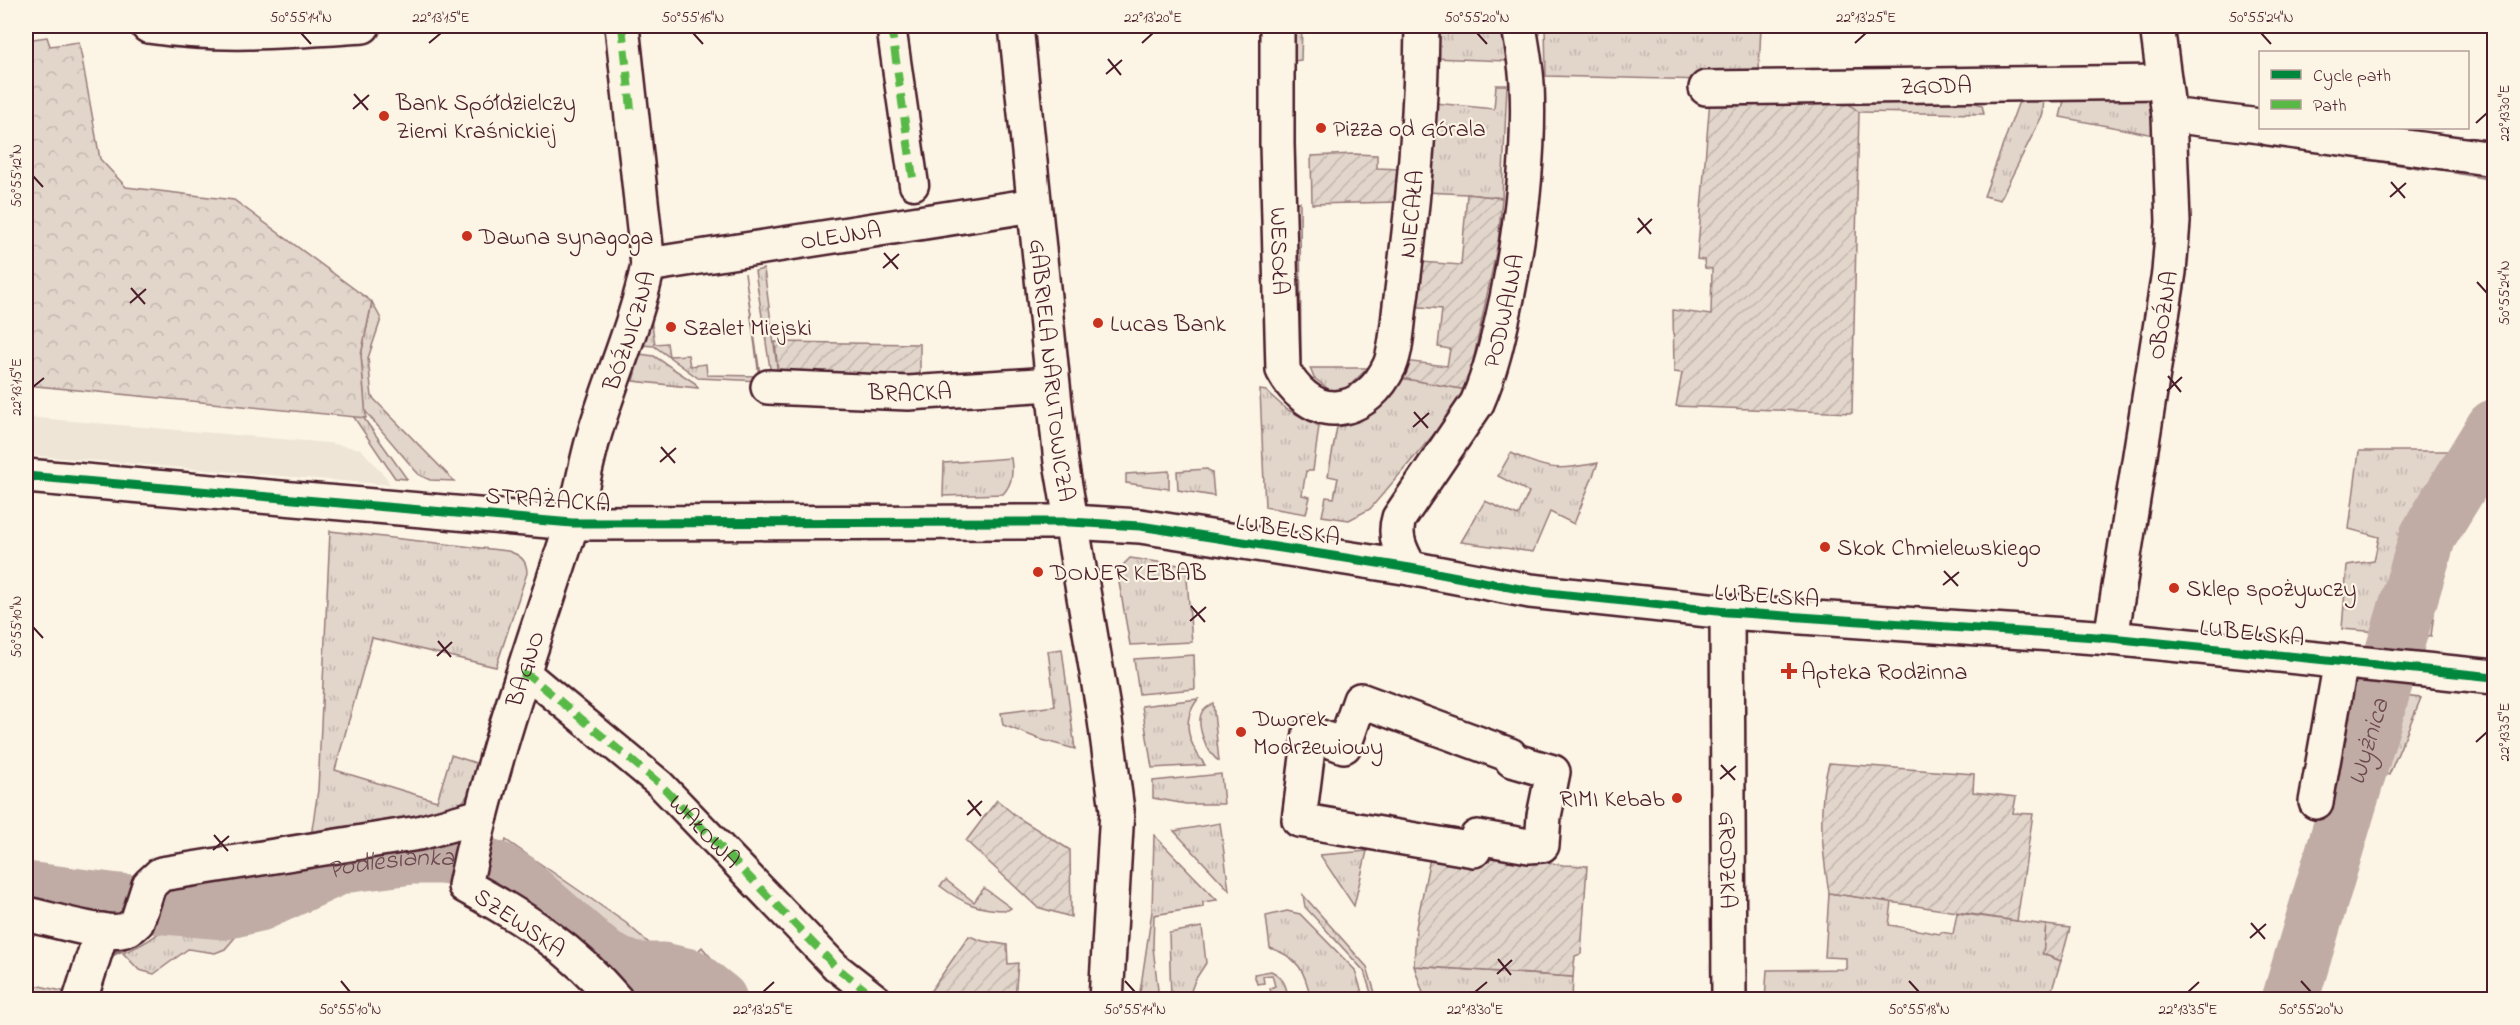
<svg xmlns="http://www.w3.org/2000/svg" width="2520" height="1025" viewBox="0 0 2520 1025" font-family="'Indie Flower',sans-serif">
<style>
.built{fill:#eee5d7}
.grass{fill:url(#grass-tufts);stroke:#967a7a;stroke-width:1.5}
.forest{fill:url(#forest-crowns);stroke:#967a7a;stroke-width:1.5}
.garden{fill:url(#garden-furrows);stroke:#967a7a;stroke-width:1.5}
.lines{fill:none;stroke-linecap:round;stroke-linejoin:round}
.stream{stroke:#917474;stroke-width:9}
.river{stroke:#c0aca5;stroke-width:57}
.pedestrian-casing{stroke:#4a1f2b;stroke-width:33}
.minor-casing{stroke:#4a1f2b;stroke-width:38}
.tertiary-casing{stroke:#4a1f2b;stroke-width:38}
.pedestrian{stroke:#fcf5e5;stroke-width:28}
.minor{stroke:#fcf5e5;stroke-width:33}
.tertiary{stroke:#fcf5e5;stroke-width:33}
.quiet{stroke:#58b947;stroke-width:8;stroke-dasharray:15 8;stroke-linecap:butt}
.cycleway-casing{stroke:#fcf5e5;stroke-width:13}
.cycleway{stroke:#00873e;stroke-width:9}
.ticks{fill:none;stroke:#4a1f2b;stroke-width:2}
.poi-dot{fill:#c8321e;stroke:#fcf5e5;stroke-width:2}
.labels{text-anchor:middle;stroke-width:4.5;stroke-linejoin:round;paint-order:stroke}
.street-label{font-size:24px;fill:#4a1f2b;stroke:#fcf5e5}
.poi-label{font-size:24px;fill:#4a1f2b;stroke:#fcf5e5;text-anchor:start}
.water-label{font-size:26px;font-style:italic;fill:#6d4950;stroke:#fcf5e5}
.neatline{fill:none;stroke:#4a1f2b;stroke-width:2}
.ticks-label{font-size:15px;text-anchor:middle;fill:#4a1f2b}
</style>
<defs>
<pattern id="grass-tufts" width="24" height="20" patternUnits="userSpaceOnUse" patternTransform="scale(1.5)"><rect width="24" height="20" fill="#e2d5ca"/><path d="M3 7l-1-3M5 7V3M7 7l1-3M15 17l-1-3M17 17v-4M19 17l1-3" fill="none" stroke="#c3b6ae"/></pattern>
<pattern id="forest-crowns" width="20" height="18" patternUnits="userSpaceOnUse" patternTransform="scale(1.5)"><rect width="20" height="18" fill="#e2d5ca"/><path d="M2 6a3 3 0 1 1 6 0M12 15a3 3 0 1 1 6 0" fill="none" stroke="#c3b6ae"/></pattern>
<pattern id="garden-furrows" width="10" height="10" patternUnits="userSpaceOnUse" patternTransform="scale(1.5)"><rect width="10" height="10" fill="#e2d5ca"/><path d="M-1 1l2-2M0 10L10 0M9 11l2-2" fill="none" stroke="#c3b6ae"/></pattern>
</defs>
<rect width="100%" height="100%" fill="#fcf5e5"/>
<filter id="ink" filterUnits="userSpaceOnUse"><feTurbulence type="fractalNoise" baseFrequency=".0167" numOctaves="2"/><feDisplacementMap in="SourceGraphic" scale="12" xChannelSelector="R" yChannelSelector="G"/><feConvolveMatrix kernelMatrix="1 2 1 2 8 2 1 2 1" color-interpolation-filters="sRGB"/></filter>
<g filter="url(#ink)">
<!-- built -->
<polygon class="built" points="26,417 329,443 361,449 386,477 390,485 26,455"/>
<!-- grass -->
<g class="grass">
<polygon points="1295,26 1302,26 1301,60 1294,61"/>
<polygon points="1433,26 1504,26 1507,61 1432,58"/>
<polygon points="1545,26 1761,26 1759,71 1708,73 1707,80 1546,76"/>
<polygon points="1496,85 1507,85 1502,198 1467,194 1425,192 1435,103 1494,109"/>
<path d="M2066,92C2084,93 2139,90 2150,102C2156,109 2153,126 2154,135L2060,117Z"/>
<polygon points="2044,93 2043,114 2000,200 1984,196 2018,104 2027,98"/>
<polygon points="1852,95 1861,103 1969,101 1982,105 1984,114 1859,112 1845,102"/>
<polygon points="2198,133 2424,164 2425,169"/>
<polygon points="2455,167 2494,170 2494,180 2454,173"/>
<polygon points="1300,202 1301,366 1295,367 1294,203"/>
<polygon points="764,269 779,382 772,381 755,271"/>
<polygon points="745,273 761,381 698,378 654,346 642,345 650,313 655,344 667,343 669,356 688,355 690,366 706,364 707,375 759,376"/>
<polygon points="372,302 381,319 368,358 372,397 454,481 430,480 419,475 365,411 361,355"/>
<polygon points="640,354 654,356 695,383 698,388 633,381"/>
<polygon points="1310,368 1368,368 1347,388 1331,391 1314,378"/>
<path d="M1401,378L1467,390L1446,420L1370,509L1349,520L1322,516L1326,497L1334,498L1338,478L1328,476L1337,427C1367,423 1388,404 1401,378Z"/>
<polygon points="2494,389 2494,473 2446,554 2438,584 2431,636 2342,629 2347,565 2374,561 2379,537 2349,529 2359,451 2456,451"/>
<polygon points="1260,390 1266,391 1286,409 1319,426 1313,471 1306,471 1302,495 1310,497 1306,514 1265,507"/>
<polygon points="353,416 363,417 407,479 395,478"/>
<path d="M1511,453C1550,471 1556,470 1598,463L1574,524L1550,512L1533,552L1461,542L1485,501L1518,516L1529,492L1498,476Z"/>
<path d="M1011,458C1013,472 1013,483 1003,494L943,496L944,463Z"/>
<polygon points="1207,469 1212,473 1214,496 1178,490 1177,471"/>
<polygon points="1169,471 1169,489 1126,483 1126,474"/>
<path d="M330,531L508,551C520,555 527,560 527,573L496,667L372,638L335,770L437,801L451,755L482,765C473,785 467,804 447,815L311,836L318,790Z"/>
<polygon points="1130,558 1186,566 1192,642 1130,645 1117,571"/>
<polygon points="1062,649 1075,749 1042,740 1003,725 1001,713 1055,706 1048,651"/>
<polygon points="1194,655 1195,689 1139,694 1134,659"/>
<polygon points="2341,690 2421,698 2389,775 2380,773 2337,913 2306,999 2268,1000 2291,940 2325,799"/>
<path d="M1198,699C1180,722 1189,744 1205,765L1152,768L1142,706Z"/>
<path d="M1213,703L1219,761C1207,754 1193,722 1204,709C1207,706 1210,705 1213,703Z"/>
<polygon points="1221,774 1224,804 1186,804 1153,798 1153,781"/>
<polygon points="1220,823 1229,890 1174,831"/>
<path d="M463,831L456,862L330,877L306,887L252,921L244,927L225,949L215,953L188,949L154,974L139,970L123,953C142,945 171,932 172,907L159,905C173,876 190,885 218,883L217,906C248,907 278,888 305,876L300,864Z"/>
<polygon points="1154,835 1217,900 1203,902 1203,907 1154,915 1153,947 1159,999 1139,999 1152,911"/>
<polygon points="506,840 626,923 658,951 686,963 702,947 746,999 630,999 493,884"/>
<polygon points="1367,851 1354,906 1320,855"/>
<polygon points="26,875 135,891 124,918 26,904"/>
<path d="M946,880L974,902L984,888L1011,908L1008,910C978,910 964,904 940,886Z"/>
<polygon points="1829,893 1892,902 1889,925 1940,934 1941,932 1953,934 1957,913 2046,925 2043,954 2061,961 2049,999 1765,1000 1767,970 1846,969 1846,958 1825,957"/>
<polygon points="1303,895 1367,967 1377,999 1373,999 1364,971 1305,907"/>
<path d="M1287,911L1300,914L1355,970L1364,999H1311C1305,972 1299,957 1270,948L1266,916Z"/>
<polygon points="1202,927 1206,963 1195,980 1188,999 1171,999 1169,933"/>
<polygon points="1414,966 1573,977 1572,999 1425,999"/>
<path d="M1271,971C1284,977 1286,986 1289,999H1272L1270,988L1275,986L1272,975L1263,976L1264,983L1257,984L1254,974Z"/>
<polygon points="26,983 71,993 69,999 26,1000"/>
</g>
<!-- forest -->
<polygon class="forest" points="47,37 50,46 79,42 100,159 126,187 234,200 372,302 361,355 366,418 26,385 26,40"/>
<!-- garden -->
<g class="garden">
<polygon points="1710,99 1846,102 1859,112 1852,413 1676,406 1682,373 1674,372 1673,310 1711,315 1712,269 1705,268 1704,260 1697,259"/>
<polygon points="1354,154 1377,155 1377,168 1401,169 1398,202 1312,204 1311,156"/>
<polygon points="1467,194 1502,198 1498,243 1467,390 1401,378 1403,361 1447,366 1450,349 1438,347 1442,309 1410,306 1421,262 1461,265"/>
<polygon points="775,342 920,344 920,385 779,382"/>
<path d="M1829,763L1974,774L1973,792L2016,797L2013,813L2033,814L2017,921L1829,893C1822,850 1817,804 1829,763Z"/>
<polygon points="997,800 1017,817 1070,850 1071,917 1037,907 966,841"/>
<polygon points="1433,843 1563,865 1587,866 1581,954 1575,956 1573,977 1414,966 1416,927"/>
<polygon points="2046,925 2070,928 2061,961 2043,954"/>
<polygon points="969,936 983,941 1007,945 1008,964 1018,963 1015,999 925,999"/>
</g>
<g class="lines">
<!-- stream -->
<path class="stream" d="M108,954C133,942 155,932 168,906"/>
<!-- river -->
<g class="river">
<path id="s1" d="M26,890L118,902L225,911L259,903L342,865L412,856H458L497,870L516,881L605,959L634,971H663L690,977L719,1000"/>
<path id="s2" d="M2290,1000L2428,536L2494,428"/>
</g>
<defs>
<g id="pedestrian">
<polyline points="891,26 914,185"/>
<polyline points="521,674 531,677 660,784 836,967 878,1000"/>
</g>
<g id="minor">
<path d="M148,26C220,37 291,31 363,26"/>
<path id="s3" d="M1277,26V144L1283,370C1293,389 1312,409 1335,408C1361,407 1380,387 1390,365C1397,348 1398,317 1401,298C1413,209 1421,115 1422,26"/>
<path id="s4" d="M1706,88L2164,82"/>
<polyline points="2169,115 2260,126"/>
<polyline points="2268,128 2494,159"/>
<path id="s5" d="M648,265L1034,205"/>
<path id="s6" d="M768,387L908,393L1052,384"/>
<path id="s7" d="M1410,568C1401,552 1393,537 1399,518L1477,403C1492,369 1499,334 1507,298C1521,228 1530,156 1527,84C1526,65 1522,45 1519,26"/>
<path id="s8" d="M1727,612L1729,1000"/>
<polygon points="1360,700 1510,755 1512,760 1553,772 1544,816 1542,845 1529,846 1477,837 1474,850 1299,820 1310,733 1344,746"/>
<polyline points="2316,802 2341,661"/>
<path d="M26,914C51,919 96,934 121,931C128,930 133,926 137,922L149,885L161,874L419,833L481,816"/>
<polyline points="80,1000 102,930"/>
<path id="s9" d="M616,1000C573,949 523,917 465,886C490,761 534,643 572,523C581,495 585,467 593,439C610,380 636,325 648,265L622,26"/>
</g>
<g id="tertiary">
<path id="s10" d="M1016,26L1061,462L1105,720L1117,810L1106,1000"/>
<polyline points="26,476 572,523 1070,522 1140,526 1410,568 1530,591 1727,612 2111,638 2494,677"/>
<path id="s11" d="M2111,638L2169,272L2173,222L2169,115L2157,26"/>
</g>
</defs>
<!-- pedestrian casing -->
<use href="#pedestrian" class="pedestrian-casing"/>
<!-- minor casing -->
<use href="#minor" class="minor-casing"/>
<!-- tertiary casing -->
<use href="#tertiary" class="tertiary-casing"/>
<!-- pedestrian -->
<use href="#pedestrian" class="pedestrian"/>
<!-- minor -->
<use href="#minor" class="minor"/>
<!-- tertiary -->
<use href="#tertiary" class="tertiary"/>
<!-- quiet -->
<g class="quiet">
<polyline points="194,26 194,31"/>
<polyline points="622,26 631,109"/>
<polyline points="891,26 914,185"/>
<path id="s12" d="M521,674L531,677L660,784L836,967L878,1000"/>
</g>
<defs>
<polyline id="cycleway" points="26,476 572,523 1070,522 1140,526 1410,568 1530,591 1727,612 2111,638 2494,677"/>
</defs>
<!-- cycleway casing -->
<use href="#cycleway" class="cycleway-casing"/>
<!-- cycleway -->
<use href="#cycleway" class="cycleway"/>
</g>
</g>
<!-- ticks -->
<path class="ticks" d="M301,33L311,44M693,33L703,44M1477,33L1487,44M2261,33L2271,44M429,43L441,33M1142,43L1153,33M1855,43L1866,33M1108,59L1121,75M1106,74L1122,60M354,94L368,110M353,109L369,95M2476,123L2487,113M33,176L43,187M2391,182L2405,198M2390,197L2406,183M1638,218L1651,234M1637,233L1652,219M884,253L898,269M883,268L899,254M2477,282L2487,293M131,288L145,304M130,303L146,289M2168,376L2181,392M33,387L44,378M2167,391L2182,377M1414,412L1428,428M1413,427L1429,413M661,447L675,463M660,462L676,448M1944,571L1958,586M1943,585L1959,572M1191,606L1205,622M1190,621L1206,607M33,627L43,638M438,641L451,657M437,656L452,642M2476,742L2487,732M1721,765L1735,780M1720,779L1736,766M968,800L981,816M967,815L982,801M214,835L228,851M213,850L229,836M2251,923L2265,939M2250,938L2266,924M1498,959L1511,975M1497,974L1512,960M341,981L350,992M1125,981L1135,992M1909,981L1919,992M2301,981L2311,992M763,992L774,982M1475,992L1487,982M2188,992L2199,982"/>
<!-- markers -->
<g class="poi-dot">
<circle cx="384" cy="116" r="6"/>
<circle cx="1321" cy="128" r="6"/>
<circle cx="467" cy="236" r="6"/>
<circle cx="1098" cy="323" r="6"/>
<circle cx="671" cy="327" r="6"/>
<circle cx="1825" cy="547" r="6"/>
<circle cx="1038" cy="572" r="6"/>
<circle cx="2174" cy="588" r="6"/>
<path d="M1786 662h6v6h6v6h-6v6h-6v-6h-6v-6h6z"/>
<circle cx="1241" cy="732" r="6"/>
<circle cx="1677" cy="798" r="6"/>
</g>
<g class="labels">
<!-- street labels -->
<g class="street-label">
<text dy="8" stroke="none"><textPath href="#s4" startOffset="230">ZGODA</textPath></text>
<text dy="8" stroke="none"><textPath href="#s3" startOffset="638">NIECAŁA</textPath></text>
<text dy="8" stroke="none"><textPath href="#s5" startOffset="195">OLEJNA</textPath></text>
<text dy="8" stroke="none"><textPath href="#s3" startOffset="225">WESOŁA</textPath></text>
<text dy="8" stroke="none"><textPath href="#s7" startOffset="288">PODWALNA</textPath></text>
<text dy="8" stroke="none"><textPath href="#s11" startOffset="327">OBOŹNA</textPath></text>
<text dy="8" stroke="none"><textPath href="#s9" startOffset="770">BÓŹNICZNA</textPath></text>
<text dy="8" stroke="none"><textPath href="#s10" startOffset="346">GABRIELA NARUTOWICZA</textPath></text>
<text dy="8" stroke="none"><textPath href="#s6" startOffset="142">BRACKA</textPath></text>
<text transform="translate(548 499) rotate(4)" y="8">STRAŻACKA</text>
<text transform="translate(1288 529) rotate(9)" y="8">LUBELSKA</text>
<text transform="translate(1767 595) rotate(4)" y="8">LUBELSKA</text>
<text transform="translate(2252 632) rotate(6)" y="8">LUBELSKA</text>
<text dy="8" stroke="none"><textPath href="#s9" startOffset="416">BAGNO</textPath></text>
<text dy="8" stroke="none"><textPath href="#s12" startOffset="243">WAŁOWA</textPath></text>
<text dy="8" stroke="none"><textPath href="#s8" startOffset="248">GRODZKA</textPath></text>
<text transform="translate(520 922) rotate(34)" y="8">SZEWSKA</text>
</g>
<!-- poi labels -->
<g class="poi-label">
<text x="396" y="110">Bank Spółdzielczy<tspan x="396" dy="28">Ziemi Kraśnickiej</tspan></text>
<text x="1333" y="136">Pizza od Górala</text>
<text x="479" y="244">Dawna synagoga</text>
<text x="1110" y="331">Lucas Bank</text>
<text x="683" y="335">Szalet Miejski</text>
<text x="1837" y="555">Skok Chmielewskiego</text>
<text x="1050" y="580">DONER KEBAB</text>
<text x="2186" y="596">Sklep spożywczy</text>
<text x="1801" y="679">Apteka Rodzinna</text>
<text x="1253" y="726">Dworek<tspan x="1253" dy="28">Modrzewiowy</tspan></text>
<text x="1665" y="806" text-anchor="end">RIMI Kebab</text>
</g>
<!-- water labels -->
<g class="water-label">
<text dy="9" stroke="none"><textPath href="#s2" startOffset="270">Wyżnica</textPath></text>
<text dy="9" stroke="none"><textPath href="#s1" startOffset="375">Podlesianka</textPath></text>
</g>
</g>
<!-- margin -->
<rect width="2520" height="1025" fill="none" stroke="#fcf5e5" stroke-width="66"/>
<!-- legend -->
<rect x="2259" y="51" width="210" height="78" fill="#fcf5e5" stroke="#b59f9b" stroke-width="1.5"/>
<rect x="2271" y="70" width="30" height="9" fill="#00873e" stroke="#b59f9b" stroke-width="1.5"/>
<text x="2313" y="81" font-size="18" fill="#4a1f2b">Cycle path</text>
<rect x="2271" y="100" width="30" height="9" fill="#58b947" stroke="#b59f9b" stroke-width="1.5"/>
<text x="2313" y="111" font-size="18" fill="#4a1f2b">Path</text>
<rect x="33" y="33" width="2454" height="959" class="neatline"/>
<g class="ticks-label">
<text x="301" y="22">50°55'14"N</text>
<text x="441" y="22">22°13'15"E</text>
<text x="693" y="22">50°55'16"N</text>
<text x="1153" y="22">22°13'20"E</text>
<text x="1477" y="22">50°55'20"N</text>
<text x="1866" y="22">22°13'25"E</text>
<text x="2261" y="22">50°55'24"N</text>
<text transform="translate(2504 113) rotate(-90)" y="5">22°13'30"E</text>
<text transform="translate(16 176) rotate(-90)" y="5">50°55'12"N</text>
<text transform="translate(2504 293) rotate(-90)" y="5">50°55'24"N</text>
<text transform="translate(16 387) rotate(-90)" y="5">22°13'15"E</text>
<text transform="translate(16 627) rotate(-90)" y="5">50°55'10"N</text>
<text transform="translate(2504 732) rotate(-90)" y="5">22°13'35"E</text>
<text x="350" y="1014">50°55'10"N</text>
<text x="763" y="1014">22°13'25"E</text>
<text x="1135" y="1014">50°55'14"N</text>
<text x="1475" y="1014">22°13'30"E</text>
<text x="1919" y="1014">50°55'18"N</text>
<text x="2188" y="1014">22°13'35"E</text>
<text x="2311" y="1014">50°55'20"N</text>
</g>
</svg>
